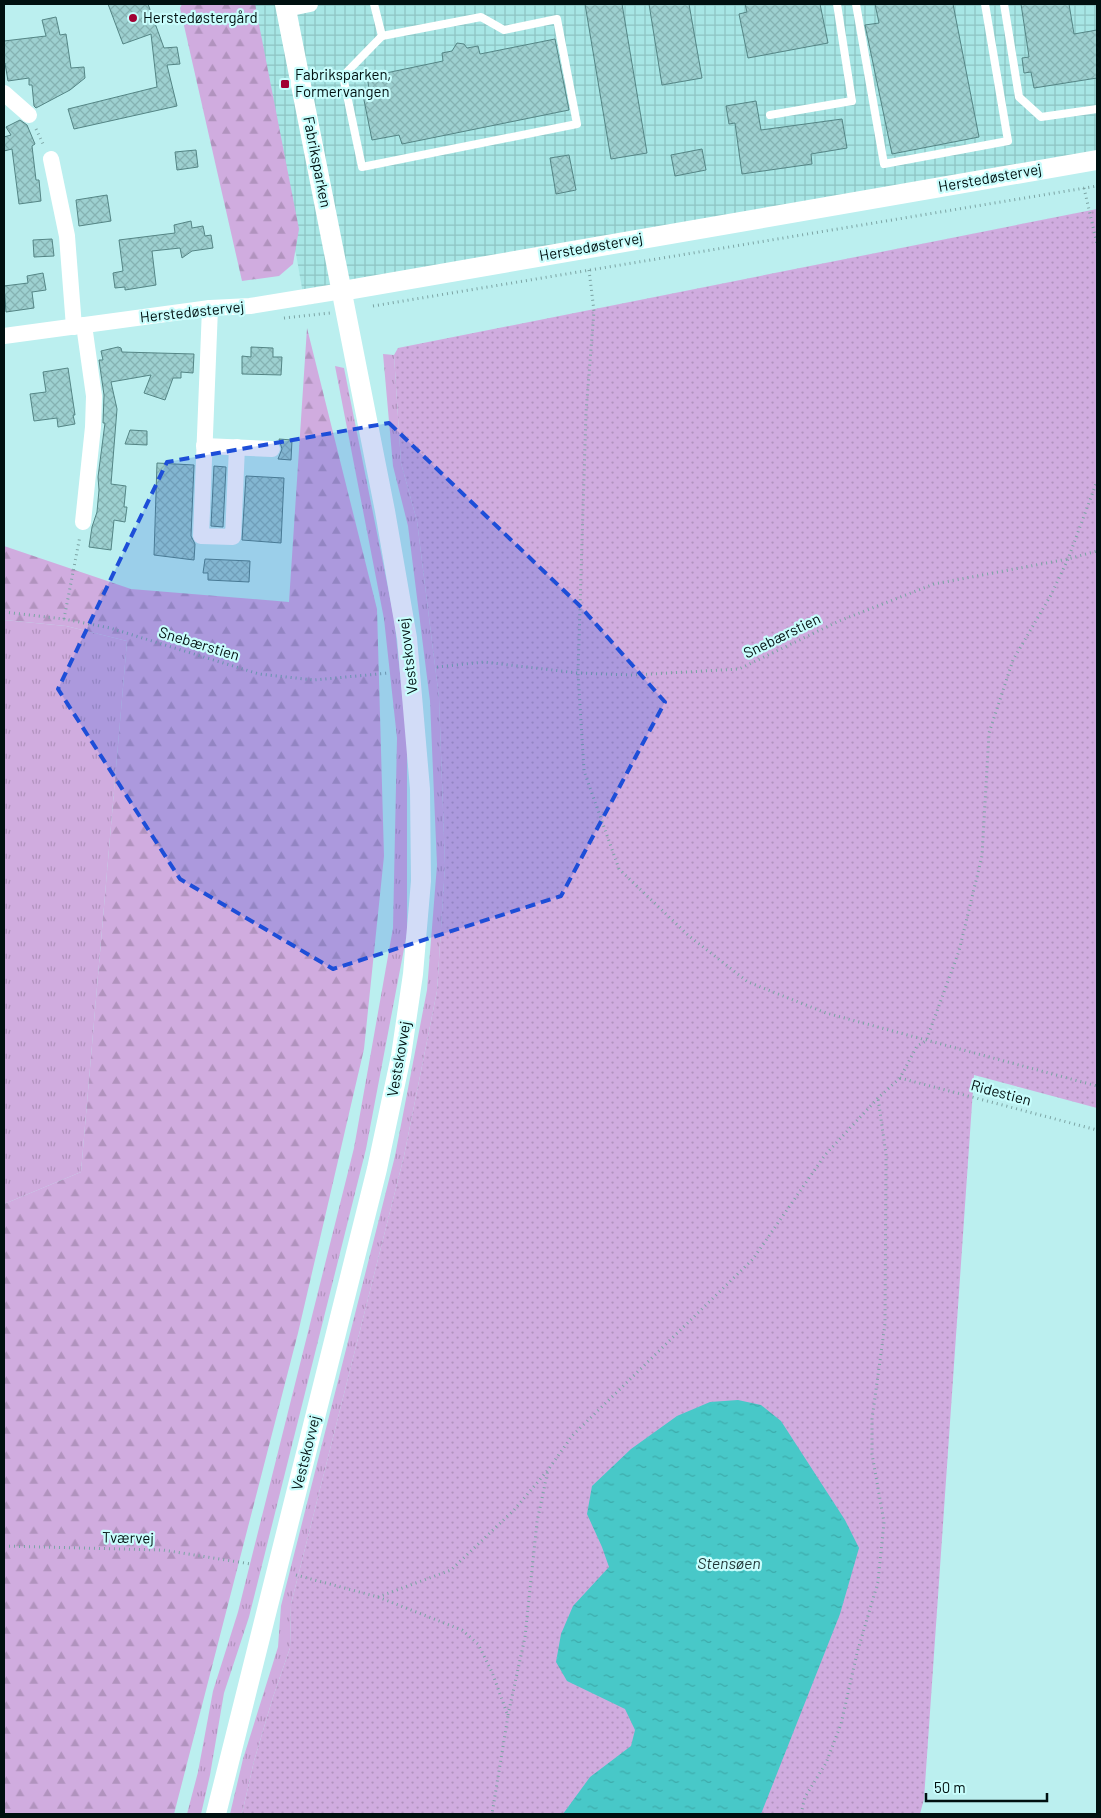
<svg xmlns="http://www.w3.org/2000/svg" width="1101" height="1818" viewBox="0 0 1101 1818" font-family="Barlow,sans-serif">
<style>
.industrial{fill:url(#industrial-grid)}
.grass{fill:url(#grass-tufts)}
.forest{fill:url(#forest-firs)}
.park{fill:url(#park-dots)}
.water{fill:url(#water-ripples)}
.building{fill:url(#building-cross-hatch);stroke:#548585}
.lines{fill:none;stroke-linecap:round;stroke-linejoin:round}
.path{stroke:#7ca4a4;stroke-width:3;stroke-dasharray:1 4;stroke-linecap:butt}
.service{stroke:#fff;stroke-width:8}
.minor{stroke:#fff;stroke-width:16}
.tertiary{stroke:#fff;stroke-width:20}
.marked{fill:#1d4ed8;fill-opacity:0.2;stroke:#1d4ed8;stroke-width:4;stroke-dasharray:10 6;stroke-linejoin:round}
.poi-dot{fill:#a10133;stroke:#c8fdfc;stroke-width:2}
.labels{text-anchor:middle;stroke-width:4.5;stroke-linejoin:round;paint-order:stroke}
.poi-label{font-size:15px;fill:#001010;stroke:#c8fdfc;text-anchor:start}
.street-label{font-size:15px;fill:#001010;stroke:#c8fdfc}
.water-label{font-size:16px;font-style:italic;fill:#1d3333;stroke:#c8fdfc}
</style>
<defs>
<pattern id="industrial-grid" width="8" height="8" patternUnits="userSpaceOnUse" patternTransform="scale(1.25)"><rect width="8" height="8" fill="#a7e6e5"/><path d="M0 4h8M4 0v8" fill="none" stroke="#8ec4c3"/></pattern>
<pattern id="grass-tufts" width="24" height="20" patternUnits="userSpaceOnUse" patternTransform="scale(1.25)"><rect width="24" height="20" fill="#d0acdf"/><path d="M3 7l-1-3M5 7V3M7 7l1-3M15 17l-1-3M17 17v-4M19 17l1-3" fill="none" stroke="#b193be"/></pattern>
<pattern id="forest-firs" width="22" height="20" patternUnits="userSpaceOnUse" patternTransform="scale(1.25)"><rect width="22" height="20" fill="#d0acdf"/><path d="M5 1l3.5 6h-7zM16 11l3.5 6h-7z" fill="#b193be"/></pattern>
<pattern id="park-dots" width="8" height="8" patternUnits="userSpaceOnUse" patternTransform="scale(1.25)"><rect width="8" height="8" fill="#d0acdf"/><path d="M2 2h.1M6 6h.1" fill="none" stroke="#b193be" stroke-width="1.8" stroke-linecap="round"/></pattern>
<pattern id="water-ripples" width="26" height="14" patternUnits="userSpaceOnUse" patternTransform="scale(1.25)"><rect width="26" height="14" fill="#48c8c8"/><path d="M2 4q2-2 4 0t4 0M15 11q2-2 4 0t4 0" fill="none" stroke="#3dabab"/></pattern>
<pattern id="building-cross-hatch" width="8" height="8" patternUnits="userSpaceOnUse" patternTransform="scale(1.25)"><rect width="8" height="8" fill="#9dd0d0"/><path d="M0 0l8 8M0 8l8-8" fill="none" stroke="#85b2b2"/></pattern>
</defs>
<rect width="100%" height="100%" fill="#bbefef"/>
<!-- industrial -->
<polygon class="industrial" points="252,4 1097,4 1097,160 305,305"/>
<!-- grass -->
<g class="grass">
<polygon points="383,354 394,355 401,463 417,521 439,698 445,865 437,991 404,1156 291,1604 290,1648 273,1697 254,1761 242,1814 230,1814 243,1759 278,1647 281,1606 395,1156 427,990 437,865 430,701 408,526 393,466"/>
<polygon points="335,366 344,368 394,618 407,738 407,933 366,1149 249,1617 224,1693 210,1775 201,1814 187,1814 198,1772 213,1691 238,1612 354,1148 393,928 397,738 384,619"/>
<polygon points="4,620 66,626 127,641 81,1172 4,1204"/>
</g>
<!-- forest -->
<g class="forest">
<polygon points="182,4 255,4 299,229 293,264 279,276 242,281 180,8"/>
<polygon points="307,328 377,609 384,856 364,1049 298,1333 174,1814 4,1814 4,1204 81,1172 127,641 66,626 4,620 4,546 131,589 289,602"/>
</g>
<!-- park -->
<polygon class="park" points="1097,209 1097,1108 974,1075 924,1799 920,1814 242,1814 254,1761 273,1697 290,1648 291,1604 404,1156 437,991 445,865 439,698 417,521 401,463 394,355 398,348"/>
<!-- water -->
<polygon class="water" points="738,1400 761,1405 781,1421 845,1520 859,1548 840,1614 761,1814 563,1814 590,1777 631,1746 635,1730 625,1709 567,1681 556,1662 561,1634 573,1606 609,1567 602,1547 587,1514 592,1486 631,1449 677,1416 710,1402"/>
<!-- building -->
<g class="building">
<polygon points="108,4 148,4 164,48 177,47 180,64 167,65 177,106 74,129 68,109 157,87 151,34 123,44"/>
<polygon points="585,4 622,4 647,153 611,159"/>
<polygon points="649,4 689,4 702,78 662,85"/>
<polygon points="745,4 820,4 828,43 748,58 739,14 747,12"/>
<polygon points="875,4 953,4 979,137 892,154 865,25 879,23"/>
<polygon points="1021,4 1069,4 1074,34 1097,30 1097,78 1034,88 1031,72 1024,73 1022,58 1029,57"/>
<polygon points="56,17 60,35 66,34 71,68 84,67 85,78 70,90 36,108 34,106 32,85 29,85 29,78 8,81 5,63 4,64 4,41 46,36 42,20"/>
<polygon points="555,39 569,110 402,144 399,135 372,140 362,90 369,88 367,77 443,61 442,53 452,51 457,43 464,44 467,48 478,46 480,54"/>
<polygon points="756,101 761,130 842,119 847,148 811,154 812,164 742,174 735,123 729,124 726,106"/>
<polygon points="20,120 27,125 35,144 32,146 36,180 39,180 41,201 19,204 12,149 4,151 4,137 11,135 6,127"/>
<polygon points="702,149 706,170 675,176 671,155"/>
<polygon points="196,150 198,167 177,170 175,152"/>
<polygon points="569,155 576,190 556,194 550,158"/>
<polygon points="107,195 111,221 79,226 76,200"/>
<polygon points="191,221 192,228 203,226 205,236 211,235 213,248 192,251 182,258 180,248 152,251 156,285 125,290 125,287 115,288 113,273 123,271 119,240 175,233 174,225"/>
<polygon points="52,239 54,256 34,257 33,240"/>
<polygon points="43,273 46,290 32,292 34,308 6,312 4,286 28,283 27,276"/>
<polygon points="118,347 121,348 122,352 194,354 193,373 181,372 181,378 173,378 165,400 144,393 151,375 111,382 117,409 111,484 126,486 124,507 127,507 125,522 114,520 111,550 89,547 92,527 97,512 99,490 98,477 105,423 103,423 104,395 99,360 103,360 101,351"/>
<polygon points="251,347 273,348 273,357 282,357 281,375 242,374 242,356 251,357"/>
<polygon points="68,368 75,415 73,415 75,424 58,427 57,418 34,421 30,394 46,392 43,372"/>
<polygon points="130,430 147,431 147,445 125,444"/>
<polygon points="279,439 292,440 291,460 278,459 282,449"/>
<polygon points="157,463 194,465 191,536 195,544 194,560 154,555"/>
<polygon points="214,466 226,467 223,527 211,526"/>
<polygon points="246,476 284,478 281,543 242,540"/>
<polygon points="205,559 250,561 249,582 208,580 208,573 203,573"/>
</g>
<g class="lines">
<!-- path -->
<g class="path">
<polyline points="36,129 44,146"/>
<polyline points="1084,188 1097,244"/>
<polyline points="589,270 594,311 586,412 578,673 584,771 619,869 689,936 748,982 826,1013 1097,1086"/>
<polyline points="373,306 1097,186"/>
<polyline points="284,318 330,313"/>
<polyline points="4,612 64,619 110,628 259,674 314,680 389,673"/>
<polyline points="64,619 80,536"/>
<polyline points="437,667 484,662 578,673 633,675 739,669 839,621 934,584 1068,559 1097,551"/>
<polyline points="900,1078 1097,1130"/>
<polyline points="4,1546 163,1550 251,1564"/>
<polyline points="296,1575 378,1597 462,1630 478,1644 492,1672 508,1716 492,1814"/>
<polyline points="378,1597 451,1570 514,1510 548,1470 572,1436 753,1259 825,1155 878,1098 900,1078 917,1046 926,1041 959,951 982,856 989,733 1013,660 1051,595 1068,559 1097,481"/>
<polyline points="508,1715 525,1637 537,1522 548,1470"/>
<polyline points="801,1814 805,1797 826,1763 841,1724 857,1653 878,1582 884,1522 872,1454 872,1419 885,1324 886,1154 878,1098"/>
</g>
<!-- service -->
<g class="service">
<polyline points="374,4 382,36"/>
<polyline points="856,4 884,164 1008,141 985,4"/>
<polyline points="1004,4 1019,97 1041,117 1097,109"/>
<polygon points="481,17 504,30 557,19 577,124 362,167 343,76 382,36"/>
<polyline points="770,115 852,101 837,4"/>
</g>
<!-- minor -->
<g class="minor">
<polyline points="286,9 310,4"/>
<polyline points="4,93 29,115"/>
<polyline points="51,159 67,236 74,327"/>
<polyline points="210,308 201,536 233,537 237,447"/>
<polyline points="4,336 210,308 250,306 342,291"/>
<polyline points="204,446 272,449"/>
<polyline points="83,522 93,427 94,396 84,325"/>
</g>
<!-- tertiary -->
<g class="tertiary">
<polyline points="342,291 1097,160"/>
<polyline points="216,1814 377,1169 401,1056 413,974 421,881 420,789 407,638 385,511 285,4"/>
</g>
</g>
<!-- marked area -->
<path class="marked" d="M389,423L579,605L665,702L561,896L333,969L180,879L58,689L167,462Z"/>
<!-- markers -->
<g class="poi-dot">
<circle cx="133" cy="18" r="5"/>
<rect x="280" y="79" width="10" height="10" rx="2.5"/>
</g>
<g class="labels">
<!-- poi labels -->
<g class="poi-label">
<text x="143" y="23">Herstedøstergård</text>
<text x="295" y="80">Fabriksparken,<tspan x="295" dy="17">Formervangen</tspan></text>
</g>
<!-- street labels -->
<g class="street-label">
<text transform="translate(317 162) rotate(79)" y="5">Fabriksparken</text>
<text transform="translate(990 178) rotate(-10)" y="5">Herstedøstervej</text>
<text transform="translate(591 247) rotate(-10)" y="5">Herstedøstervej</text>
<text transform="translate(192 312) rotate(-6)" y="5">Herstedøstervej</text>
<text transform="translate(782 636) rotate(-26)" y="5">Snebærstien</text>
<text transform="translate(199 644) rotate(17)" y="5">Snebærstien</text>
<text transform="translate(408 656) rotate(-97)" y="5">Vestskovvej</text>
<text transform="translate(399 1059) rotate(-80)" y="5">Vestskovvej</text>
<text transform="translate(1001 1093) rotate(15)" y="5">Ridestien</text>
<text transform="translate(306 1453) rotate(-76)" y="5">Vestskovvej</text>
<text transform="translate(128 1538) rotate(1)" y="5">Tværvej</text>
</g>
<!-- water labels -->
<g class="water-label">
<text x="729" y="1569">Stensøen</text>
</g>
</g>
<!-- border -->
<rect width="1101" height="1818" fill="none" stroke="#001010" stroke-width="10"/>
<!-- scale -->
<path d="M926 1793v8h121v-8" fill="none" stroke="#001010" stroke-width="2.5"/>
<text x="934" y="1793" font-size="15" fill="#001010" stroke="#c8fdfc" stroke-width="4" paint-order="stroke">50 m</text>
</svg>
